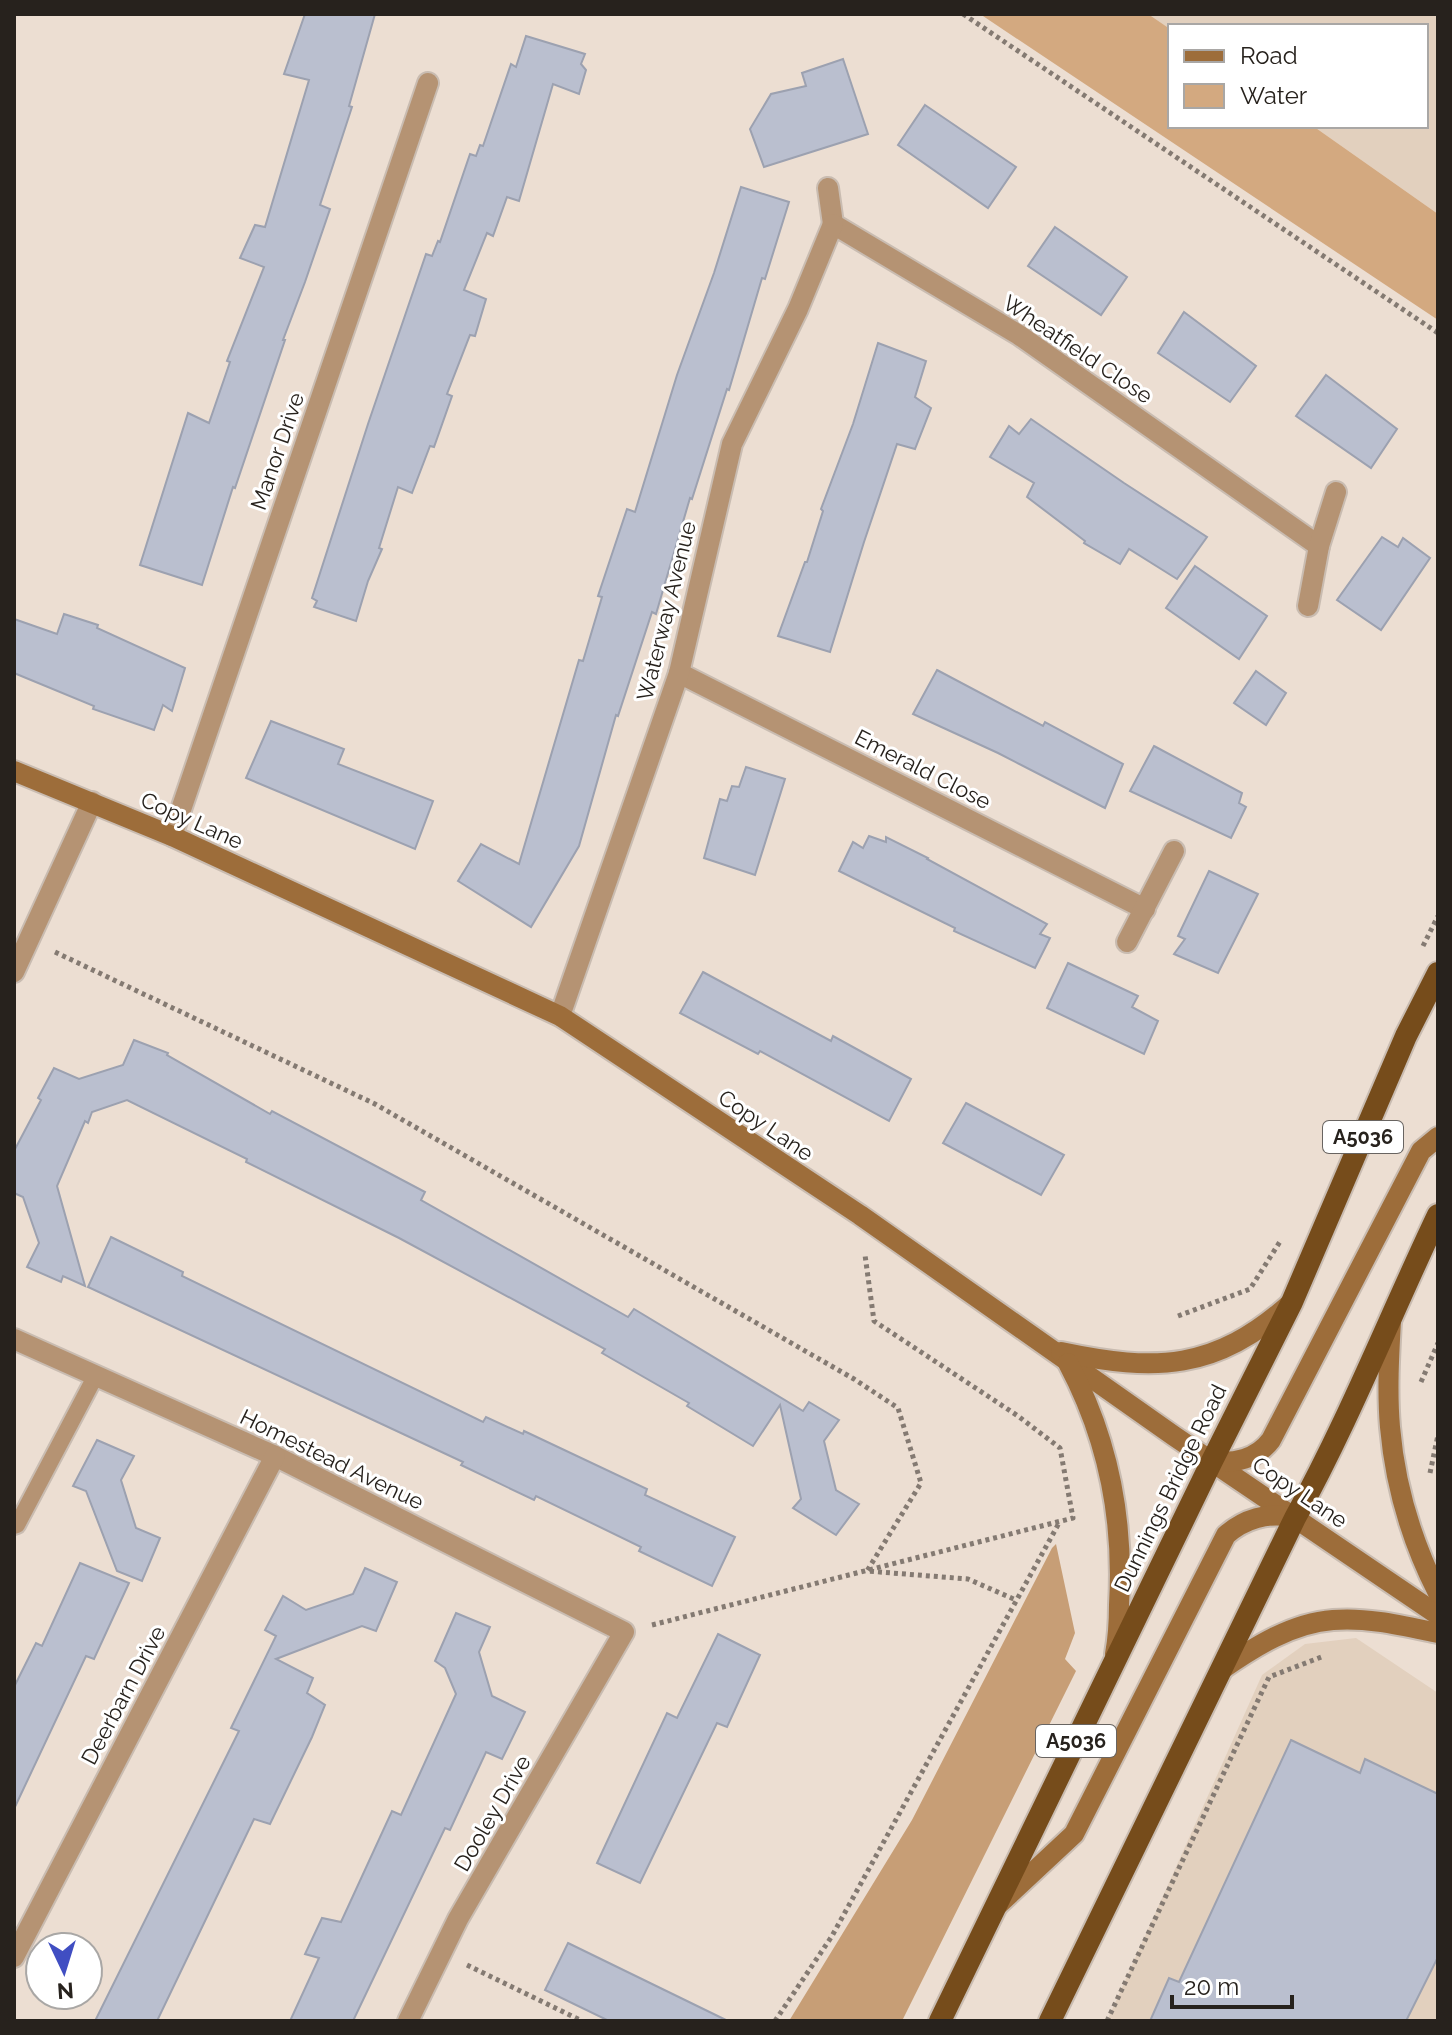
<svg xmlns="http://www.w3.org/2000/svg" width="1452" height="2035" viewBox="0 0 1452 2035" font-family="Raleway,sans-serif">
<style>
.built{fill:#e2d0be}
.forest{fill:#c79e76}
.water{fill:#d3a980}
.building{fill:#babfcf;stroke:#9ca1b0;stroke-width:2}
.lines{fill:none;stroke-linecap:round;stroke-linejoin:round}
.service-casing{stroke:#c9bcb1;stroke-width:20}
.minor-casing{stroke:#c9bcb1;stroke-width:24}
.secondary-casing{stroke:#c9bcb1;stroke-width:24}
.trunk-casing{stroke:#c9bcb1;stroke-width:26}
.path{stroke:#847a72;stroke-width:5;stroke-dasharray:4 4;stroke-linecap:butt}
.service{stroke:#b59373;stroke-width:16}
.minor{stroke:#b59373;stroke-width:20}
.secondary{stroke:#9d6d3a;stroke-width:20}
.trunk{stroke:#764c1b;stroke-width:22}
.labels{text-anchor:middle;stroke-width:6;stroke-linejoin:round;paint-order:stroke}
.shield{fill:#fff;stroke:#686461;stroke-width:2}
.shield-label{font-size:20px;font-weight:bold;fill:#27221d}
.street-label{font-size:22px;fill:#27221d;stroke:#fff}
</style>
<rect width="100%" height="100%" fill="#ecded2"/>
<!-- built -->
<g class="built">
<polygon points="1147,14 1438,14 1438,214 1313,126 1426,126 1426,26 1170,26 1170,29"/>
<polygon points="1356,1638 1438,1693 1438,2021 1107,2021 1262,1675 1305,1644"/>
</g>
<!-- forest -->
<polygon class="forest" points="1056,1544 1075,1633 1065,1659 1076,1671 902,2021 789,2021 912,1820 1052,1548"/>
<!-- water -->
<polygon class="water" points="980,14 1148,14 1170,29 1170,126 1313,126 1438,214 1438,320"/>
<!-- building -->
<g class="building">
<polygon points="305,14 375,14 349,106 352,107 320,205 330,209 305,282 283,340 285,340 235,488 233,487 202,585 140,565 188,413 209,423 230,362 227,361 264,267 240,258 255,225 265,227 309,80 284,74"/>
<polygon points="526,36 585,54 581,64 586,70 579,94 553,84 519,201 507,197 493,236 487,233 464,290 486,299 475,336 470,335 447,394 452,396 434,447 430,446 412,493 398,487 379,548 382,549 368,581 356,621 314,607 317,601 312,598 368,424 426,254 432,256 438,241 440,242 470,154 476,156 480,145 483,146 511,64 516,67"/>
<polygon points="843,59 868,134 764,167 750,129 771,94 806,86 802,73"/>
<polygon points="925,105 1016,167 988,208 898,145"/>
<polygon points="741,187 789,202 765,279 762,278 729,390 727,389 692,499 690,498 656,614 652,612 618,716 616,715 579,846 531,927 458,881 481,844 519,864 579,660 583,661 602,597 598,596 627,509 635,512 677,375 714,273"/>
<polygon points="1055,227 1127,277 1101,315 1028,266"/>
<polygon points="1184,312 1256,366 1230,402 1158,353"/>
<polygon points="878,343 926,361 915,397 931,408 915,449 897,444 864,542 830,652 778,636 805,562 807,562 823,511 821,509 853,424"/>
<polygon points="1326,375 1397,429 1371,468 1296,416"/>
<polygon points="1031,419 1124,483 1207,537 1177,579 1129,549 1120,564 1084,543 1085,541 1027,497 1034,483 990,457 1009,426 1019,434"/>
<polygon points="1382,537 1398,547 1403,538 1430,558 1381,630 1337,600"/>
<polygon points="1195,566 1267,616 1239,659 1166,608"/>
<polygon points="64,614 98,625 97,628 185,668 172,711 163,705 154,730 93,709 94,706 14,673 14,619 57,634"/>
<polygon points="937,670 1043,726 1045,722 1123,764 1105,808 998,753 913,714"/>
<polygon points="1256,671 1286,693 1266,725 1234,703"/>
<polygon points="271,721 344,749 338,764 433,801 415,849 246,778"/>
<polygon points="1154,746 1242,793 1239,803 1246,807 1231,838 1130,791"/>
<polygon points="746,767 785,779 755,875 704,858 720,799 727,801 732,786 739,787"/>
<polygon points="869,836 886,842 886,837 928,858 927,859 1047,924 1040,934 1050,938 1035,968 954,931 955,928 839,871 853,842 863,848"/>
<polygon points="1209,871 1258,894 1218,973 1174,954 1185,939 1178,936"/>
<polygon points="1068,963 1138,996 1132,1007 1158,1021 1144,1054 1047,1008"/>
<polygon points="703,972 831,1041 833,1036 911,1079 889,1121 760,1051 758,1054 680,1013"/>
<polygon points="134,1040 168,1053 167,1055 270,1114 272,1111 425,1192 421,1200 628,1317 634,1309 803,1411 809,1402 839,1420 824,1441 836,1490 859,1504 836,1535 793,1508 801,1499 780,1405 753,1446 687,1406 689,1403 602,1353 605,1349 399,1238 246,1162 247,1159 127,1100 92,1112 88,1123 85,1121 57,1186 85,1286 63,1276 61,1282 27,1267 39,1243 23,1197 14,1193 14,1151 41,1100 38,1098 54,1068 79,1079 123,1065"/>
<polygon points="966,1103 1064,1155 1041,1195 943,1143"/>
<polygon points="111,1237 183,1272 182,1276 483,1422 486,1417 523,1434 524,1431 647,1489 645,1495 735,1537 712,1586 639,1551 641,1547 536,1496 534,1500 461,1465 463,1462 88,1287"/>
<polygon points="97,1440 134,1456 121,1480 136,1528 160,1538 142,1581 117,1571 86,1491 73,1486"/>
<polygon points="80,1563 129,1583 94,1659 86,1656 14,1809 14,1687 36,1643 42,1646"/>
<polygon points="365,1568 397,1582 376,1631 362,1626 276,1659 313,1678 307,1693 325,1705 312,1737 270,1824 254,1819 157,2021 95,2021 239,1731 231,1728 276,1636 265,1630 283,1596 306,1610 353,1594"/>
<polygon points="456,1613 490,1627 479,1652 492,1696 525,1712 502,1759 486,1752 450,1830 445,1828 353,2021 290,2021 319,1958 305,1954 322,1918 341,1922 392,1811 401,1815 456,1694 445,1668 435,1661"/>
<polygon points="718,1634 760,1655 727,1727 717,1723 640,1883 597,1863 667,1713 677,1718"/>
<polygon points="1291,1740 1360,1773 1365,1759 1438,1794 1438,1957 1406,2021 1150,2021 1169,1978 1179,1982"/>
<polygon points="568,1943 728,2021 609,2021 545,1990"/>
</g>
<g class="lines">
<defs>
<polyline id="service" points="14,1526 17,1525 96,1375"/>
<g id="minor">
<polyline points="828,188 833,224 1019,335 1319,546"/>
<polyline points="1308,606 1319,546 1336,492"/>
<polyline points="679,673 1145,909"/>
<polyline points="172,836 428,83"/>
<polyline points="1127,942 1174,851"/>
<polyline points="14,972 92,802"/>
<polyline points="560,1016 679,673 732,444 798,309 833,224"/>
<polyline points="14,1339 275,1456 624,1632 458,1919 408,2021"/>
<polyline points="14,1957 275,1456"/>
</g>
<g id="secondary">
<polyline points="14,771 172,836 560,1016 860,1215 1174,1436 1438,1615"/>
<path d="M1391,1321C1389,1356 1387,1392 1390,1427C1395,1484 1412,1542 1438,1593"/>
<path d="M1061,1352C1156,1372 1215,1371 1291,1303"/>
<path d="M1068,1363C1108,1438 1124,1521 1119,1605C1119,1621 1118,1638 1115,1654"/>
<path d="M1212,1461C1234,1464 1257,1459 1271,1440L1421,1151L1438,1137"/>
<path d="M1221,1670C1254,1647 1292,1623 1333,1620C1368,1617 1404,1626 1438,1633"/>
<path d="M999,1904L1074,1834L1226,1535C1244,1519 1268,1512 1291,1517"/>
</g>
<g id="trunk">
<polyline points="940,2021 1212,1461 1292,1302 1406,1036 1438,973"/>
<path d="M1050,2021L1295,1518C1349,1420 1390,1316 1438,1215"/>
</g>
</defs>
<!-- service casing -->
<use href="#service" class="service-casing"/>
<!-- minor casing -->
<use href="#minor" class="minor-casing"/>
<!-- secondary casing -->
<use href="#secondary" class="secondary-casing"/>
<!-- trunk casing -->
<use href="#trunk" class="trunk-casing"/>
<!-- path -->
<g class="path">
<polyline points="963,14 1438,333"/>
<polyline points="1423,946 1438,916"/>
<polyline points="55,952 375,1104 854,1379 898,1408 921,1483 867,1571 968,1579 1016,1600"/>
<polyline points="1178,1316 1250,1289 1281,1240"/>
<polyline points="1421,1382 1438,1343"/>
<polyline points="1430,1473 1438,1435"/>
<polyline points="652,1625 1073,1518 1060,1448 1018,1416 874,1321 865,1255"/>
<polyline points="467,1965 582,2021"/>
<polyline points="775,2021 832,1936 1059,1523"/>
<polyline points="1107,2021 1269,1677 1324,1656"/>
</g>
<!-- service -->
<use href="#service" class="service"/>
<!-- minor -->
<use href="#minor" class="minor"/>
<!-- secondary -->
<use href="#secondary" class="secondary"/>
<!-- trunk -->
<use href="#trunk" class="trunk"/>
</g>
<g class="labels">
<!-- shield labels -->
<g class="shield">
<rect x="1323" y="1121" width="80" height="32" rx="6"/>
<rect x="1036" y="1725" width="80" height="32" rx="6"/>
</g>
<g class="shield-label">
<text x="1363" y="1144">A5036</text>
<text x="1076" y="1748">A5036</text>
</g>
<!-- street labels -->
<g class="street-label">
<text transform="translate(1078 349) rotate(34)" y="8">Wheatfield Close</text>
<text transform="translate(277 451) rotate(-71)" y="8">Manor Drive</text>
<text transform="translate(666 611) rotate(-76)" y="8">Waterway Avenue</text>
<text transform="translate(923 769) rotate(27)" y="8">Emerald Close</text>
<text transform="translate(192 820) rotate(24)" y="8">Copy Lane</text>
<text transform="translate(766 1125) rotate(34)" y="8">Copy Lane</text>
<text transform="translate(332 1459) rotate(26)" y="8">Homestead Avenue</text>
<text transform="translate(1170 1488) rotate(-64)" y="8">Dunnings Bridge Road</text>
<text transform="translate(1300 1492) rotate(34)" y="8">Copy Lane</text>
<text transform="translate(123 1695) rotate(-62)" y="8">Deerbarn Drive</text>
<text transform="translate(492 1813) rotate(-60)" y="8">Dooley Drive</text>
</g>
</g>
<!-- border -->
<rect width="1452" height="2035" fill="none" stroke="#27221d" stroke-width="32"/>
<!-- legend -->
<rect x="1168" y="24" width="260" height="104" fill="#ffffff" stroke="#a9a7a5" stroke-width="2"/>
<rect x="1184" y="50" width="40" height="12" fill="#9d6d3a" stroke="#a9a7a5" stroke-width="2"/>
<text x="1240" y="64" font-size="24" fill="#27221d">Road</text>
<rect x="1184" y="84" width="40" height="24" fill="#d3a980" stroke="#a9a7a5" stroke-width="2"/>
<text x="1240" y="104" font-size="24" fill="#27221d">Water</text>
<!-- north arrow -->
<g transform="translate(64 1971) rotate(176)"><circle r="38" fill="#ffffff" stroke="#a9a7a5" stroke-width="2"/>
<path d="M0-6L14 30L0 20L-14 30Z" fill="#404ec2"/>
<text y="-12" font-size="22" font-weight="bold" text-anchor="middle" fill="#27221d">N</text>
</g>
<!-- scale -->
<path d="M1172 1995v12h120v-12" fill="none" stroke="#27221d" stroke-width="4"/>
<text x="1184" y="1995" font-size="24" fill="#27221d" stroke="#ffffff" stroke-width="6" paint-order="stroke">20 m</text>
</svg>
